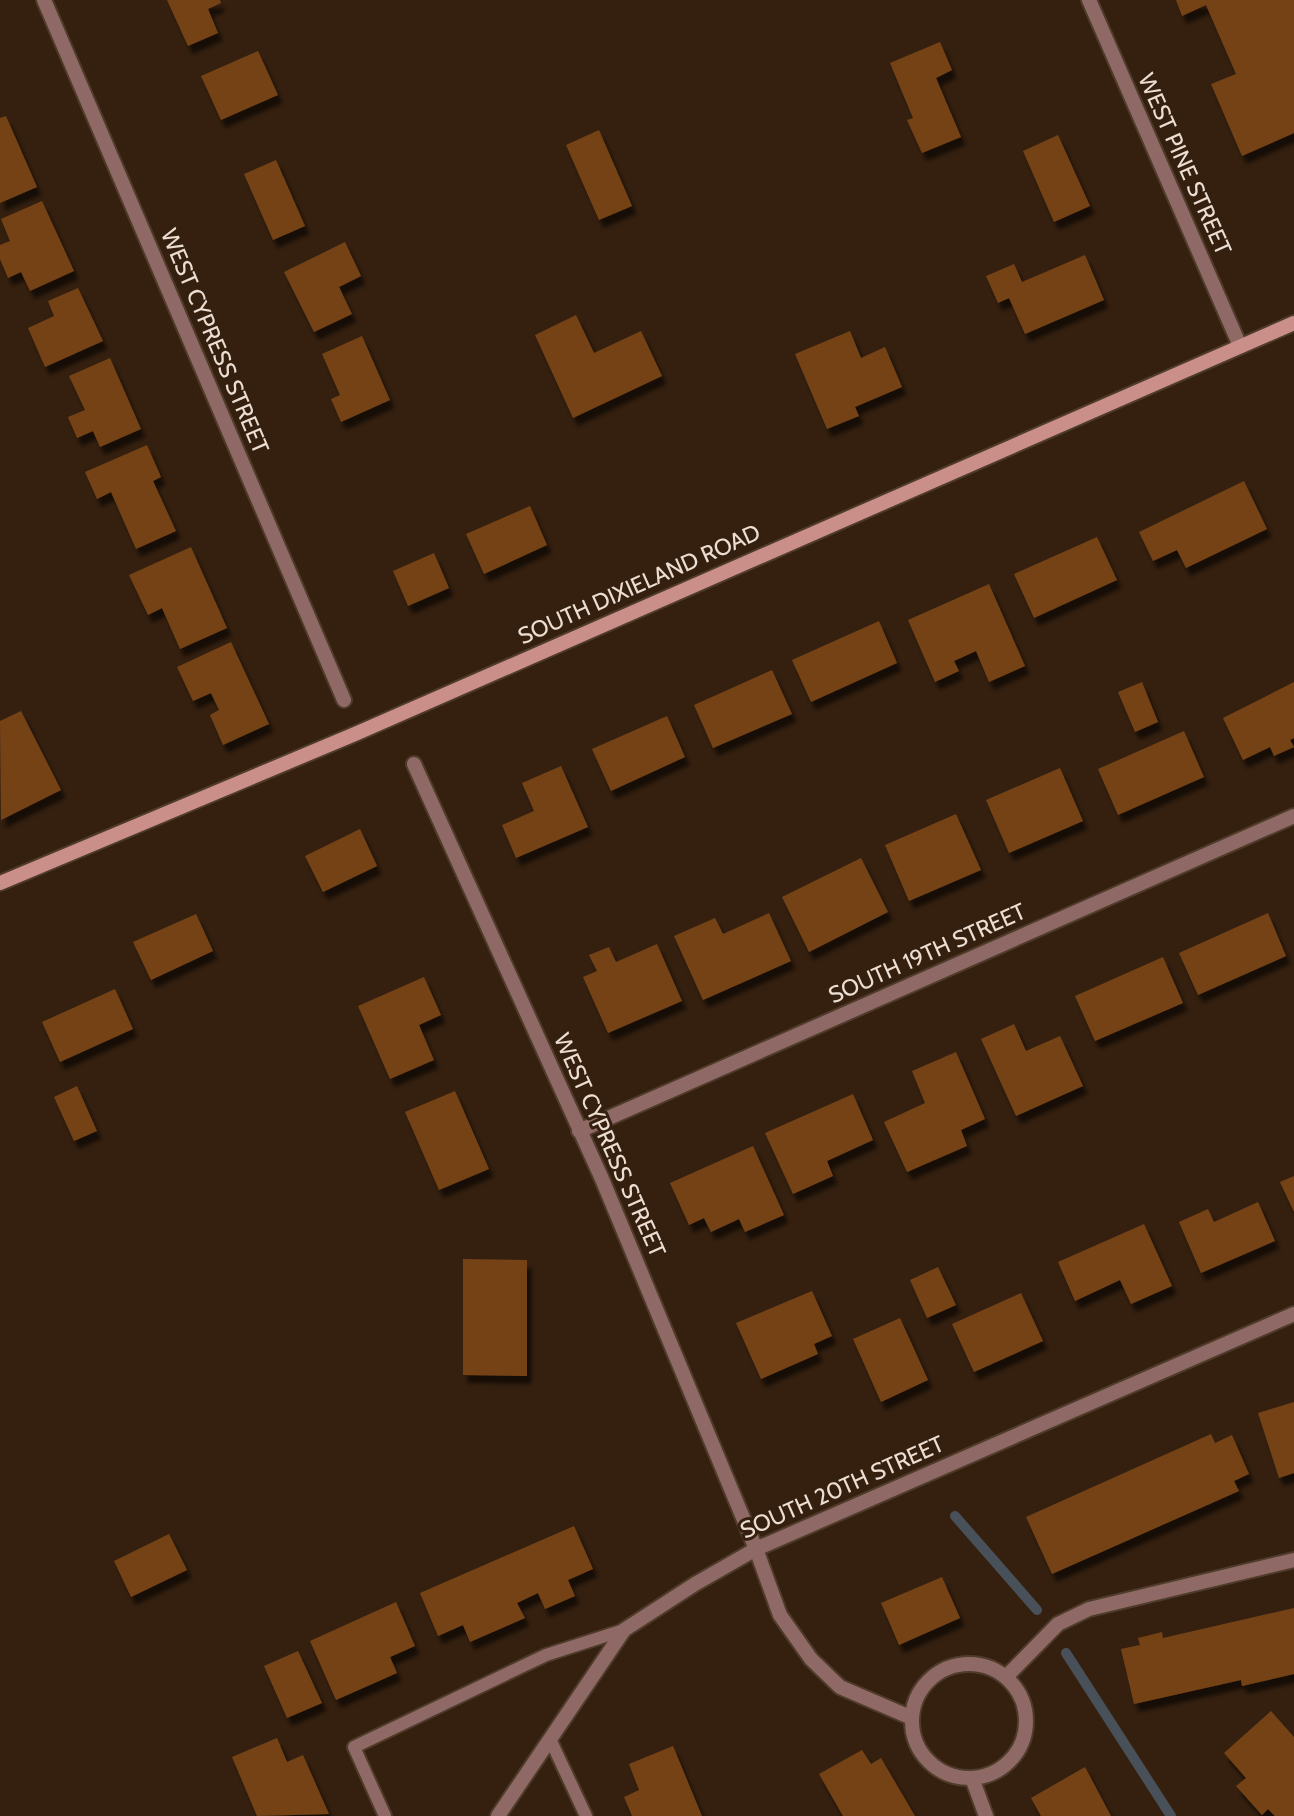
<svg xmlns="http://www.w3.org/2000/svg" width="1294" height="1816" viewBox="0 0 1294 1816" font-family="Cabin,sans-serif">
<style>
.lines{fill:none;stroke-linecap:round;stroke-linejoin:round}
.stream{stroke:#485159;stroke-width:10}
.building{fill:#744318;filter:url(#shadow)}
.service-casing{stroke:#4f3b2a;stroke-width:16}
.minor-casing{stroke:#4f3b2a;stroke-width:18}
.secondary-casing{stroke:#4f3b2a;stroke-width:18}
.service{stroke:#8f6965;stroke-width:12}
.minor{stroke:#8f6965;stroke-width:14}
.secondary{stroke:#cb8f89;stroke-width:14}
.labels{text-anchor:middle;stroke-width:6;stroke-linejoin:round;paint-order:stroke}
.street-label{font-size:23px;fill:#ecded3;stroke:#35200f}
</style>
<defs>
<filter id="shadow"><feDropShadow dx="4.5" dy="8" stdDeviation="2" flood-color="#0009"/></filter>
</defs>
<rect width="100%" height="100%" fill="#35200f"/>
<g class="lines">
<!-- stream -->
<g class="stream">
<polyline points="955,1516 1037,1610"/>
<polyline points="1066,1653 1171,1816"/>
</g>
</g>
<!-- building -->
<g class="building">
<polygon points="167,0 220,0 221,3 208,9 218,33 188,46"/>
<polygon points="1176,0 1294,0 1294,133 1242,156 1211,84 1236,74 1206,5 1182,16"/>
<polygon points="940,42 952,70 936,78 961,137 922,153 907,120 913,118 890,63"/>
<polygon points="258,51 278,95 221,120 201,76"/>
<polygon points="6,116 37,187 0,203 0,118"/>
<polygon points="599,130 632,206 599,220 566,145"/>
<polygon points="1058,135 1090,206 1054,222 1023,151"/>
<polygon points="276,160 305,226 273,240 244,174"/>
<polygon points="42,201 74,271 30,291 21,272 8,278 0,259 0,245 10,241 1,219"/>
<polygon points="345,242 361,276 339,287 352,314 314,332 284,272"/>
<polygon points="1085,255 1104,300 1025,334 1009,298 998,303 986,276 1014,264 1022,282"/>
<polygon points="78,288 103,341 45,367 28,328 54,316 48,301"/>
<polygon points="576,315 594,353 641,331 662,376 573,418 535,335"/>
<polygon points="850,331 861,358 885,347 902,387 855,407 859,416 827,429 795,354"/>
<polygon points="362,336 390,400 341,422 331,399 340,395 322,354"/>
<polygon points="110,358 141,429 100,447 93,431 77,438 68,417 85,410 69,376"/>
<polygon points="147,445 161,477 153,481 176,531 136,549 111,492 97,499 85,472"/>
<polygon points="1244,481 1267,529 1186,568 1177,550 1153,561 1139,532"/>
<polygon points="530,506 547,545 484,574 466,534"/>
<polygon points="1097,537 1117,580 1034,618 1014,574"/>
<polygon points="191,547 227,628 180,649 162,608 148,615 129,575"/>
<polygon points="434,553 449,588 408,606 393,571"/>
<polygon points="989,584 1025,666 989,682 976,651 954,661 959,671 935,682 908,620"/>
<polygon points="879,621 897,663 811,702 792,660"/>
<polygon points="231,642 269,724 223,745 210,715 219,710 211,693 193,701 177,667"/>
<polygon points="772,670 792,714 713,748 694,705"/>
<polygon points="1142,682 1158,722 1135,732 1118,692"/>
<polygon points="1294,682 1294,738 1290,740 1294,747 1274,756 1270,747 1243,760 1223,718"/>
<polygon points="21,711 61,790 1,820 0,721"/>
<polygon points="667,716 685,757 611,791 592,749"/>
<polygon points="1184,731 1204,777 1118,815 1098,769"/>
<polygon points="561,766 588,827 516,858 502,825 534,811 522,783"/>
<polygon points="1060,768 1083,821 1009,853 986,800"/>
<polygon points="956,814 981,870 909,901 885,845"/>
<polygon points="360,829 377,866 323,892 305,856"/>
<polygon points="861,858 888,912 809,952 782,897"/>
<polygon points="769,913 791,961 703,1000 674,936 715,918 723,934"/>
<polygon points="1268,913 1286,956 1198,995 1179,953"/>
<polygon points="196,914 213,951 151,980 133,942"/>
<polygon points="657,944 682,1001 608,1033 583,977 597,971 589,955 609,947 616,962"/>
<polygon points="1163,957 1183,1003 1095,1041 1075,996"/>
<polygon points="424,977 441,1015 419,1025 434,1060 390,1079 358,1006"/>
<polygon points="115,989 133,1029 60,1062 42,1022"/>
<polygon points="1014,1024 1026,1051 1060,1036 1083,1086 1016,1116 981,1039"/>
<polygon points="956,1052 985,1119 961,1130 967,1146 907,1172 884,1122 925,1103 912,1071"/>
<polygon points="77,1086 97,1131 74,1141 54,1097"/>
<polygon points="455,1091 489,1169 439,1190 405,1112"/>
<polygon points="853,1094 873,1140 827,1161 833,1176 793,1194 765,1133"/>
<polygon points="753,1146 784,1215 745,1232 739,1219 711,1232 704,1218 689,1225 670,1183"/>
<polygon points="1294,1176 1294,1212 1280,1182"/>
<polygon points="1258,1202 1275,1241 1201,1273 1179,1222 1208,1209 1214,1222"/>
<polygon points="1144,1224 1172,1286 1131,1304 1120,1280 1075,1301 1058,1262"/>
<polygon points="463,1259 527,1260 527,1376 463,1375"/>
<polygon points="938,1267 956,1305 927,1318 910,1280"/>
<polygon points="812,1291 832,1336 814,1344 818,1354 761,1379 736,1323"/>
<polygon points="1021,1293 1043,1341 974,1372 952,1324"/>
<polygon points="900,1318 928,1380 881,1402 853,1339"/>
<polygon points="1294,1402 1294,1473 1279,1478 1258,1413"/>
<polygon points="1211,1434 1215,1443 1232,1435 1249,1474 1234,1481 1239,1491 1052,1574 1026,1517"/>
<polygon points="574,1526 593,1569 568,1580 575,1596 545,1609 538,1593 517,1603 525,1618 470,1642 463,1625 438,1636 420,1593"/>
<polygon points="169,1534 187,1570 131,1597 114,1561"/>
<polygon points="942,1577 960,1618 899,1645 881,1603"/>
<polygon points="396,1602 415,1646 390,1657 397,1673 336,1700 310,1641"/>
<polygon points="1294,1608 1294,1674 1242,1686 1241,1680 1134,1704 1121,1649 1140,1645 1138,1638 1162,1632 1163,1638"/>
<polygon points="298,1651 322,1703 287,1718 264,1666"/>
<polygon points="1271,1711 1294,1737 1294,1816 1275,1816 1268,1809 1262,1815 1236,1786 1246,1778 1224,1753"/>
<polygon points="277,1738 287,1762 303,1755 329,1814 257,1816 232,1757"/>
<polygon points="673,1746 702,1816 632,1816 624,1797 639,1790 629,1764"/>
<polygon points="862,1750 871,1764 881,1758 915,1816 843,1816 819,1774"/>
<polygon points="1085,1767 1111,1816 1041,1816 1031,1798"/>
</g>
<g class="lines">
<defs>
<g id="service">
<polyline points="550,1739 586,1816"/>
<polyline points="385,1816 354,1747 546,1655 624,1630"/>
</g>
<g id="minor">
<polyline points="44,0 344,700"/>
<polyline points="1089,0 1240,346"/>
<polyline points="414,764 602,1179 756,1549 780,1615 811,1659 840,1687 912,1718"/>
<polyline points="579,1131 1294,816"/>
<circle cx="969" cy="1721" r="57"/>
<polyline points="1006,1677 1058,1624 1089,1609 1294,1560"/>
<polyline points="972,1778 986,1816"/>
<polyline points="498,1816 624,1630 695,1584 756,1549 1294,1314"/>
</g>
<polyline id="secondary" points="0,883 355,734 1294,323"/>
</defs>
<!-- service casing -->
<use href="#service" class="service-casing"/>
<!-- minor casing -->
<use href="#minor" class="minor-casing"/>
<!-- secondary casing -->
<use href="#secondary" class="secondary-casing"/>
<!-- service -->
<use href="#service" class="service"/>
<!-- minor -->
<use href="#minor" class="minor"/>
<!-- secondary -->
<use href="#secondary" class="secondary"/>
</g>
<g class="labels">
<!-- street labels -->
<g class="street-label">
<text transform="translate(1185 164) rotate(66)" y="8">WEST PINE STREET</text>
<text transform="translate(215 341) rotate(67)" y="8">WEST CYPRESS STREET</text>
<text transform="translate(639 584) rotate(-24)" y="8">SOUTH DIXIELAND ROAD</text>
<text transform="translate(927 953) rotate(-24)" y="8">SOUTH 19TH STREET</text>
<text transform="translate(610 1145) rotate(66)" y="8">WEST CYPRESS STREET</text>
<text transform="translate(842 1487) rotate(-24)" y="8">SOUTH 20TH STREET</text>
</g>
</g>
</svg>
